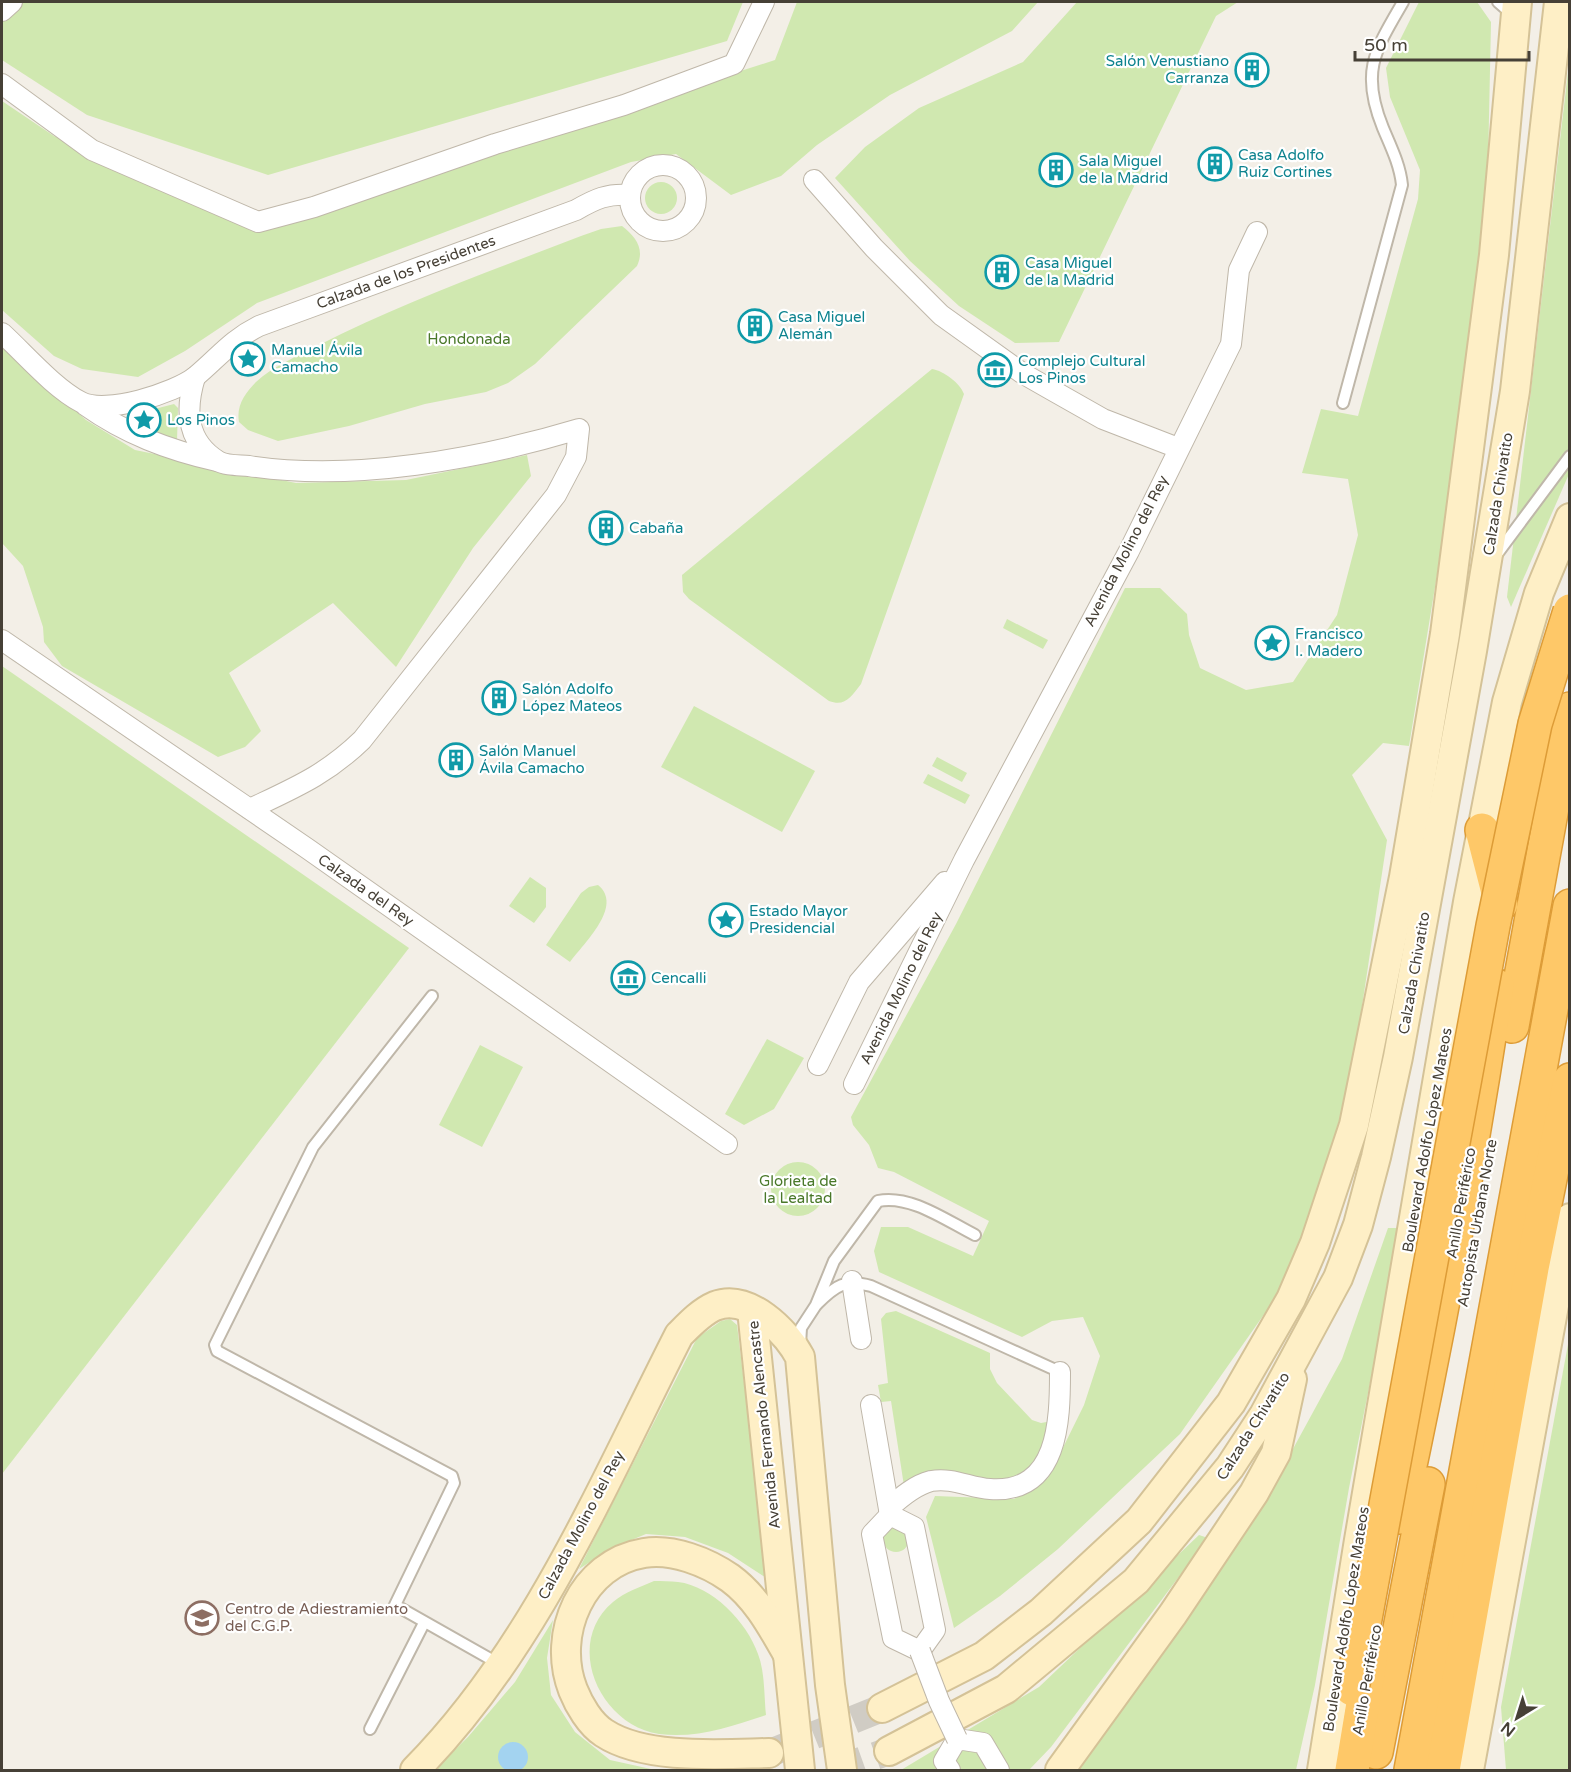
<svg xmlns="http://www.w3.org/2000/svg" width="1571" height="1772" viewBox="0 0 1571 1772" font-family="'Varela Round',sans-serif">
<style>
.green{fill:#d0e8b0}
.water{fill:#a3d3f0}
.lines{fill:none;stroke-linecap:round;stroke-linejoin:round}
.secondary-tunnel{stroke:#d0ccc4;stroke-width:28;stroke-dasharray:28 14;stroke-linecap:butt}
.lane-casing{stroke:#bfb7a9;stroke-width:14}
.street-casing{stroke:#bfb7a9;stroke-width:22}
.secondary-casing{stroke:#d4c297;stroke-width:32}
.highway-casing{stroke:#dd9c37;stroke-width:36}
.lane{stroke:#fff;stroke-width:10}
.street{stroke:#fff;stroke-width:20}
.secondary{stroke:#feefc6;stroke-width:28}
.highway{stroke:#fec868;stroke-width:33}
.street-bridge-casing{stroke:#bfb7a9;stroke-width:22;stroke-linecap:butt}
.highway-bridge-casing{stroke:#dd9c37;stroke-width:36;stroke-linecap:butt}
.street-bridge{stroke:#fff;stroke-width:20}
.highway-bridge{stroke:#fec868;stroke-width:33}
.labels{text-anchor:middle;stroke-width:4.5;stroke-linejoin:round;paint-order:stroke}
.culture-label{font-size:15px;fill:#0d838f;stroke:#fff;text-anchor:start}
.street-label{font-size:15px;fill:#464036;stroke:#fff}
.park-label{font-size:15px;fill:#497829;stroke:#fff}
.education-label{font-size:15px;fill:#785e54;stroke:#fff;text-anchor:start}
</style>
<rect width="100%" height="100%" fill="#f3efe7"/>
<!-- green -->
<g class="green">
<polygon points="2,2 743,2 727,41 268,175 87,115 2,60"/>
<polygon points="797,2 1038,2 1012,31 890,95 817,145 781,176 731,195 676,154 631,162 257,303 185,351 138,377 82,369 54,356 2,310 2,101 54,136 253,227 775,60"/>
<polygon points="1077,2 1238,2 1216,16 1059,342 1015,343 959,306 910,261 835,178 865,147 919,108 1023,62"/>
<polygon points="1419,2 1477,2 1491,22 1487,212 1472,361 1409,746 1383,743 1352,775 1387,840 1349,1093 1318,1194 1286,1283 1180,1434 1058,1549 1000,1596 954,1628 926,1517 935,1496 1014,1499 1048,1478 1084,1405 1100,1356 1083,1317 1052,1321 1022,1337 879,1272 874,1251 881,1227 908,1227 973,1256 989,1221 894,1172 878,1168 869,1145 853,1125 851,1117 956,924 1125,588 1160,588 1187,614 1189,635 1200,668 1246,690 1293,682 1337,615 1358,535 1348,479 1302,473 1321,409 1358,416 1418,199 1420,170 1390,97 1386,68"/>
<polygon points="1569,63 1569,474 1511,607 1507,597"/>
<circle cx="661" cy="198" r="16"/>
<path d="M622,226C636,237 645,249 637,266L535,364L508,383L486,392L425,404L349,426L278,441L248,430L239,422C236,406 245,393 256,382C273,366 298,356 319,345C403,302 493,270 581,236L601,229Z"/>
<polygon points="2,345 86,420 135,450 296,483 406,480 527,455 531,476 473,548 396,667 333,603 229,673 261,731 245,747 218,757 62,666 44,642 43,627 23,566 2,543"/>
<path d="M932,369C944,371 960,383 964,394L861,684C851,697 845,707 829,701L689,599L683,592L682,575Z"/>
<polygon points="174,404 178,408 177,440 137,427 134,422 134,417 139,413"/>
<polygon points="1007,619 1048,640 1043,649 1003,628"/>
<polygon points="2,666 409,948 2,1474"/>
<polygon points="694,706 815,771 782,832 661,767"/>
<polygon points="937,757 967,773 962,782 932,766"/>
<polygon points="928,774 970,795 965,804 923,783"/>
<polygon points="530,877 546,888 546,907 534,923 509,906"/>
<path d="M598,885C624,906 584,943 570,962L546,945L581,893L589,887Z"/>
<polygon points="767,1039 804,1058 774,1109 744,1125 725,1114"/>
<polygon points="480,1045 523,1067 482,1147 439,1125"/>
<circle cx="798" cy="1189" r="27"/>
<polygon points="1388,1228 1401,1228 1349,1488 1315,1685 1296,1770 1075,1770 1276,1480 1342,1359"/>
<path d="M896,1311L990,1353V1369L997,1383L1032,1420L1041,1423L1052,1421C1050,1436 1042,1462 1029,1471C1003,1491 937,1485 904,1486L891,1401L881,1402L878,1385L888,1383L881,1319L886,1313Z"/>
<polygon points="730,1319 737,1325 768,1579 728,1553 685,1537 646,1534 612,1548 579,1569 697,1338 721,1321"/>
<polygon points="1569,1339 1569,1770 1506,1770 1501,1707"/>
<circle cx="896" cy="1539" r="13"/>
<polygon points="1199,1535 1208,1538 1051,1747 1029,1770 901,1770 1039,1687"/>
<path d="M654,1581C662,1581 670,1581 678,1582C712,1586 747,1622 758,1654C765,1672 764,1696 766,1715C731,1726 697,1739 659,1734C600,1725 563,1644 613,1602C625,1592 640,1587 654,1581Z"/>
<polygon points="553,1620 547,1658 551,1695 575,1732 610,1760 651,1769 434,1770 468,1737 515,1682"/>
</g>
<!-- water -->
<circle class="water" cx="513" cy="1757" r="15"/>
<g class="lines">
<!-- secondary-tunnel -->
<g class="secondary-tunnel">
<polyline points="775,1751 882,1708"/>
<polyline points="836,1770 889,1751"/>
</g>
<defs>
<g id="lane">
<polyline points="1498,2 1513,15"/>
<path d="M1343,403L1402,185C1400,165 1391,147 1383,128C1360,72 1375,50 1403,2"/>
<polyline points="1497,554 1570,456"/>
<polyline points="432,996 313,1147 215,1345 217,1351 452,1476 454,1483 395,1605 501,1665"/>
<path d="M817,1304C836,1285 845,1279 871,1286L1060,1372"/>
<path d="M800,1345L801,1328L816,1305L834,1261L878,1201C910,1194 947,1221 975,1235"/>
<polyline points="370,1729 424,1623"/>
</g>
<g id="street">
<polyline points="2,11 12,2"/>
<polyline points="2,84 92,150 258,222 314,207 495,144 624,105 734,64 764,2"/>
<circle cx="663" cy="198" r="33"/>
<polyline points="814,180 874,248 941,315 1022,373 1050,389 1103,419 1178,448"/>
<path d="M2,333C25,354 54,388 81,402C106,415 174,393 195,377C218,358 231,340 259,326L576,210C595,199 608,193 630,195"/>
<path d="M195,377C185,410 186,441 218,461C226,466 240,465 249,466C353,482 479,459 579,429L576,457L556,495L362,740C326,775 294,788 250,809"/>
<path d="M85,405C126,434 168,450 217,461"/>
<polyline points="2,640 308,849 727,1144"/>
<polyline points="818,1065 859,982 945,882"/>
<polyline points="854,1084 964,860 1129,551 1231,344 1239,270 1257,232"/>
<polyline points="852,1281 861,1339"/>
<polyline points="871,1405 890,1515"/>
<path d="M889,1508C901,1497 915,1485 931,1481C953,1477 970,1488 990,1489C1059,1494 1060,1420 1060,1372"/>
<polygon points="890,1515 914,1527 935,1630 920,1651 893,1638 872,1534"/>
<polyline points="950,1770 944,1761 957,1739 983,1743 999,1770"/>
</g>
<g id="secondary">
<polyline points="752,1310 800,1770"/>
<polyline points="882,1708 984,1656 1041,1612 1139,1521 1231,1403 1291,1299 1315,1243 1354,1125 1404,877 1445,634 1494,255 1517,2"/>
<polyline points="889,1751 1006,1689 1136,1581 1230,1467 1264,1415 1338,1278 1358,1225 1376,1157 1398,1057 1472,651 1515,391 1559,2"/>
<path d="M769,1753C722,1754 645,1760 604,1733C590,1724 579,1705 573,1690C551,1634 582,1563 644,1553C672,1548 707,1562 730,1578C756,1597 771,1625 787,1653"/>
<path d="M415,1770C534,1650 603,1484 679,1335C689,1325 701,1312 715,1306C748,1293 786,1331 800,1357L830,1685L842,1770"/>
<polyline points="1060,1770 1173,1614 1254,1493 1276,1453 1292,1379"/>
<polyline points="1322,1770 1359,1540 1468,902 1507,702 1539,593 1570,518"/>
<polyline points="1469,1770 1570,1218"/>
</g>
<g id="highway">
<polyline points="1482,830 1501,904"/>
<polyline points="1512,1026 1570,709"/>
<path d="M1399,1517C1437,1341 1470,1164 1497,986"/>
<polyline points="1376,1752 1428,1484"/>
<polyline points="1352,1770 1371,1655"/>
<polyline points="1411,1770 1570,906"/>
<polyline points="1443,1770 1532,1268 1570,1080"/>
</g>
</defs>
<!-- lane casing -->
<use href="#lane" class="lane-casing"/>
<!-- street casing -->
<use href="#street" class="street-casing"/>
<!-- secondary casing -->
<use href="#secondary" class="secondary-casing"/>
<!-- highway casing -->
<use href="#highway" class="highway-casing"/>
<!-- lane -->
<use href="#lane" class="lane"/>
<!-- street -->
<use href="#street" class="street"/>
<!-- secondary -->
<use href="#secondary" class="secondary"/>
<!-- highway -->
<use href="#highway" class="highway"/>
<defs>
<polyline id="street-bridge" points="920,1651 939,1701 957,1739"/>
<polyline id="highway-bridge" points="1352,1689 1493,926 1535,724 1570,611"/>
</defs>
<!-- street-bridge casing -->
<use href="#street-bridge" class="street-bridge-casing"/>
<!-- highway-bridge casing -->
<use href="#highway-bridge" class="highway-bridge-casing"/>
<!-- street-bridge -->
<use href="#street-bridge" class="street-bridge"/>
<!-- highway-bridge -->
<use href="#highway-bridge" class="highway-bridge"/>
</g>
<!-- icons -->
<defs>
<symbol id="building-ring" viewBox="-11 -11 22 22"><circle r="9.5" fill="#fff" stroke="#0f9aa8" stroke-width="1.5"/><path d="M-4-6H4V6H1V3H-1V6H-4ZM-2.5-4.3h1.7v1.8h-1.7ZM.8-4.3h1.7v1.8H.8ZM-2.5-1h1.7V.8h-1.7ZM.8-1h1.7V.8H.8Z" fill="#0f9aa8"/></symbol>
<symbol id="sight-ring" viewBox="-11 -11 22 22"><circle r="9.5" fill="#fff" stroke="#0f9aa8" stroke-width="1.5"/><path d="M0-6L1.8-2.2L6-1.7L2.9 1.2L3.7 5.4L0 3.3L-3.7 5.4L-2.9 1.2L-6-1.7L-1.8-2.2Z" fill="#0f9aa8"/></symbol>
<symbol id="museum-ring" viewBox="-11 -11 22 22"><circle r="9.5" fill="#fff" stroke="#0f9aa8" stroke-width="1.5"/><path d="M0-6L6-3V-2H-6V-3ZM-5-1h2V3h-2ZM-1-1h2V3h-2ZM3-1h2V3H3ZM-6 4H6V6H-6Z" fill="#0f9aa8"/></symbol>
<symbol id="school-ring" viewBox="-11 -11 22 22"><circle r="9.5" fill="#fff" stroke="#8d6e63" stroke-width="1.5"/><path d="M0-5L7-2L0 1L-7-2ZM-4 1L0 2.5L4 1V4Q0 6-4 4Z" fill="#8d6e63"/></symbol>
</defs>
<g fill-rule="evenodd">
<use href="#building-ring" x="1233" y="51" width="38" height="38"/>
<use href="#building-ring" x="1196" y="145" width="38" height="38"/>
<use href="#building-ring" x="1037" y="151" width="38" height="38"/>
<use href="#building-ring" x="983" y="253" width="38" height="38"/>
<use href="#building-ring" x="736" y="307" width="38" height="38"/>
<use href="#sight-ring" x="229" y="340" width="38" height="38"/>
<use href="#museum-ring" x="976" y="351" width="38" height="38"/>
<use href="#sight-ring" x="125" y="401" width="38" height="38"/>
<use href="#building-ring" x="587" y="509" width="38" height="38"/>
<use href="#sight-ring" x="1253" y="624" width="38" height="38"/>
<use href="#building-ring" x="480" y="679" width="38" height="38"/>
<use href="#building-ring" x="437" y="741" width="38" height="38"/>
<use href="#sight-ring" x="707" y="901" width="38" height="38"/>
<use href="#museum-ring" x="609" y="959" width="38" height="38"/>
<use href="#school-ring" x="183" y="1599" width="38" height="38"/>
</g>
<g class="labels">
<!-- culture labels -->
<g class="culture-label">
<text x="1229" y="66" text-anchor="end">Salón Venustiano<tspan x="1229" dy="17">Carranza</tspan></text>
<text x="1238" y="160">Casa Adolfo<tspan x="1238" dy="17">Ruiz Cortines</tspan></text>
<text x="1079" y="166">Sala Miguel<tspan x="1079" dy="17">de la Madrid</tspan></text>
<text x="1025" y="268">Casa Miguel<tspan x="1025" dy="17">de la Madrid</tspan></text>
<text x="778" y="322">Casa Miguel<tspan x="778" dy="17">Alemán</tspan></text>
<text x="271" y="355">Manuel Ávila<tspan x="271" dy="17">Camacho</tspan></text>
<text x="1018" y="366">Complejo Cultural<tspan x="1018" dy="17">Los Pinos</tspan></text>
<text x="167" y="425">Los Pinos</text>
<text x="629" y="533">Cabaña</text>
<text x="1295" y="639">Francisco<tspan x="1295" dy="17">I. Madero</tspan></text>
<text x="522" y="694">Salón Adolfo<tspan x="522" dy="17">López Mateos</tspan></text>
<text x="479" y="756">Salón Manuel<tspan x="479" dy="17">Ávila Camacho</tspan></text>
<text x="749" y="916">Estado Mayor<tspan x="749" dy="17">Presidencial</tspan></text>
<text x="651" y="983">Cencalli</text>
</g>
<!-- street labels -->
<g class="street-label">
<text transform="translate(406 272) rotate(-20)" y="5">Calzada de los Presidentes</text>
<text transform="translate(1498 494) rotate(-81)" y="5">Calzada Chivatito</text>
<text transform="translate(1126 551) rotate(-63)" y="5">Avenida Molino del Rey</text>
<text transform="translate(366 890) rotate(35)" y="5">Calzada del Rey</text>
<text transform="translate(1414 973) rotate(-80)" y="5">Calzada Chivatito</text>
<text transform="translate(901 988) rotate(-64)" y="5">Avenida Molino del Rey</text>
<text transform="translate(1427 1140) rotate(-80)" y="5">Boulevard Adolfo López Mateos</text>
<text transform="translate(1461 1203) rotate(-80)" y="5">Anillo Periférico</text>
<text transform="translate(1477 1223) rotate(-80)" y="5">Autopista Urbana Norte</text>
<text transform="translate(764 1425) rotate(-96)" y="5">Avenida Fernando Alencastre</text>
<text transform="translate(1253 1426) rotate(-58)" y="5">Calzada Chivatito</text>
<text transform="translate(581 1525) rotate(-62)" y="5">Calzada Molino del Rey</text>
<text transform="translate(1346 1619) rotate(-81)" y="5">Boulevard Adolfo López Mateos</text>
<text transform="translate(1367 1680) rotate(-80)" y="5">Anillo Periférico</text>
</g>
<!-- park labels -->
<g class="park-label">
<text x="469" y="344">Hondonada</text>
<text x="798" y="1186">Glorieta de<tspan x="798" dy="17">la Lealtad</tspan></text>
</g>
<!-- education labels -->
<g class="education-label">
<text x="225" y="1614">Centro de Adiestramiento<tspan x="225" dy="17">del C.G.P.</tspan></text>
</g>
</g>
<!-- border -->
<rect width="1571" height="1772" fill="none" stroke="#464036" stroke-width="6"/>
<!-- north arrow -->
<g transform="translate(1517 1718) rotate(218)" stroke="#ffffff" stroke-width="4.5" paint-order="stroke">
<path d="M0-4.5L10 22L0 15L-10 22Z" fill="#464036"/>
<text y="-9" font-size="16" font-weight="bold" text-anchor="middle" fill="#464036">N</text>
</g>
<!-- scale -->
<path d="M1355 51v9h174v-9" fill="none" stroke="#464036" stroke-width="3"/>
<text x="1364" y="51" font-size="18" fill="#464036" stroke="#ffffff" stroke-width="4.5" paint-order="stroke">50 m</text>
</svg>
